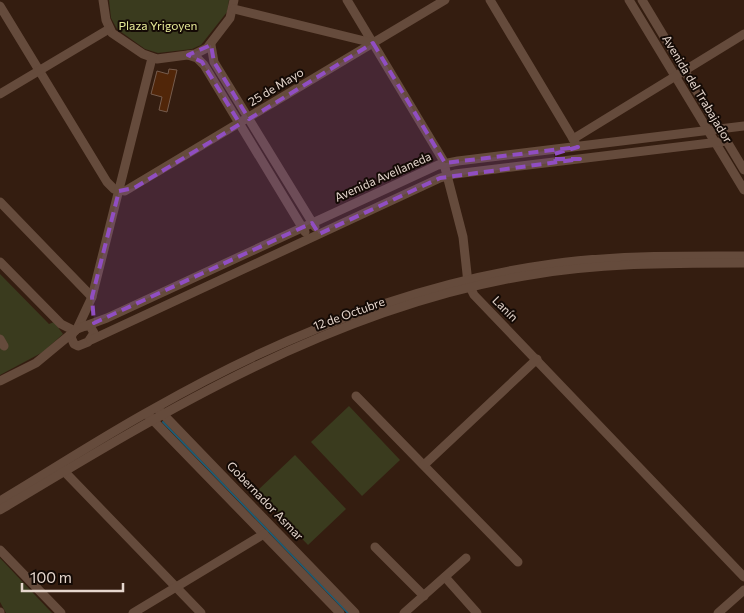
<svg xmlns="http://www.w3.org/2000/svg" width="744" height="613" viewBox="0 0 744 613" font-family="Commissioner,sans-serif">
<style>
.green{fill:#3a3b1e}
.lines{fill:none;stroke-linecap:round;stroke-linejoin:round}
.stream{stroke:#1d5d76;stroke-width:2}
.building{fill:#512609;stroke:#765c4d}
.minor{stroke:#654b3c;stroke-width:9}
.marked{fill:#904ec2;fill-opacity:0.2;stroke:#904ec2;stroke-width:4;stroke-dasharray:10 6;stroke-linejoin:round}
.labels{text-anchor:middle;stroke-width:4;stroke-linejoin:round;paint-order:stroke}
.park-label{font-size:12px;fill:#e7eb98;stroke:#140a05}
.street-label{font-size:12px;fill:#e6d7ce;stroke:#140a05}
</style>
<rect width="100%" height="100%" fill="#341d10"/>
<!-- green -->
<g class="green">
<polygon points="109,0 229,0 227,12 201,45 192,49 158,53 145,49 117,29 111,18"/>
<polygon points="0,274 49,324 54,322 63,334 43,352 0,375"/>
<polygon points="349,406 400,460 362,496 311,442"/>
<polygon points="295,455 346,509 308,545 257,491"/>
<polygon points="0,558 52,613 6,613 0,602"/>
</g>
<g class="lines">
<!-- stream -->
<polyline class="stream" points="163,422 348,613"/>
</g>
<!-- building -->
<polygon class="building" points="169,69 177,70 167,112 159,110 162,97 151,94 157,71 168,74"/>
<g class="lines">
<!-- minor -->
<g class="minor">
<polyline points="103,0 106,20 112,33 143,54 157,59 195,54 207,48 230,18 234,0"/>
<polyline points="347,0 443,160 463,237 468,283 474,295 744,577"/>
<polyline points="490,0 575,142"/>
<polyline points="629,0 744,190"/>
<polyline points="642,0 744,170"/>
<polyline points="0,6 107,182 114,189 125,191 445,0"/>
<polyline points="234,9 373,43"/>
<polyline points="211,45 214,62 315,227"/>
<polyline points="188,55 197,58 204,65 305,232"/>
<polyline points="0,94 109,29"/>
<polyline points="573,139 744,34"/>
<polyline points="0,202 92,297"/>
<polyline points="0,262 61,324 75,331"/>
<polyline points="77,329 92,297 152,58"/>
<polyline points="73,333 71,337 74,344 78,346 88,342 94,333 90,326 85,326"/>
<polyline points="0,339 4,346"/>
<polyline points="91,340 440,178 455,174 727,141"/>
<polyline points="0,381 36,363 77,329 107,318 438,165 458,161 744,126"/>
<polyline points="356,396 518,562"/>
<polyline points="159,410 355,613"/>
<polyline points="148,415 340,613"/>
<polyline points="424,465 537,359"/>
<polyline points="60,467 201,613"/>
<path d="M0,501C52,470 102,437 155,408C276,339 413,283 552,264C616,255 680,256 744,256"/>
<path d="M0,510C164,411 332,309 524,276C597,263 670,263 744,263"/>
<polyline points="375,547 424,596"/>
<polyline points="0,550 61,613"/>
<polyline points="445,577 477,613"/>
<polyline points="0,612 0,613"/>
<polyline points="133,613 264,534"/>
<polyline points="404,613 466,558"/>
<polyline points="718,613 744,590"/>
</g>
</g>
<!-- marked area -->
<path class="marked" d="M373,43L445,163L578,147L554,154L555,159H580L440,178L319,234L312,223L94,323L92,297L119,191L134,188L240,124L202,62L188,55L211,45L214,62L249,119Z"/>
<g class="labels">
<!-- park labels -->
<g class="park-label">
<text x="158" y="30">Plaza Yrigoyen</text>
</g>
<!-- street labels -->
<g class="street-label">
<text transform="translate(276 87) rotate(-31)" y="4">25 de Mayo</text>
<text transform="translate(697 89) rotate(59)" y="4">Avenida del Trabajador</text>
<text transform="translate(383 177) rotate(-24)" y="4">Avenida Avellaneda</text>
<text transform="translate(505 309) rotate(45)" y="4">Lanín</text>
<text transform="translate(349 314) rotate(-20)" y="4">12 de Octubre</text>
<text transform="translate(265 501) rotate(46)" y="4">Gobernador Asmar</text>
</g>
</g>
<!-- scale -->
<path d="M22 583v8h101v-8" fill="none" stroke="#e6d7ce" stroke-width="2.5"/>
<text x="30" y="583" font-size="15" fill="#e6d7ce" stroke="#140a05" stroke-width="4" paint-order="stroke">100 m</text>
</svg>
